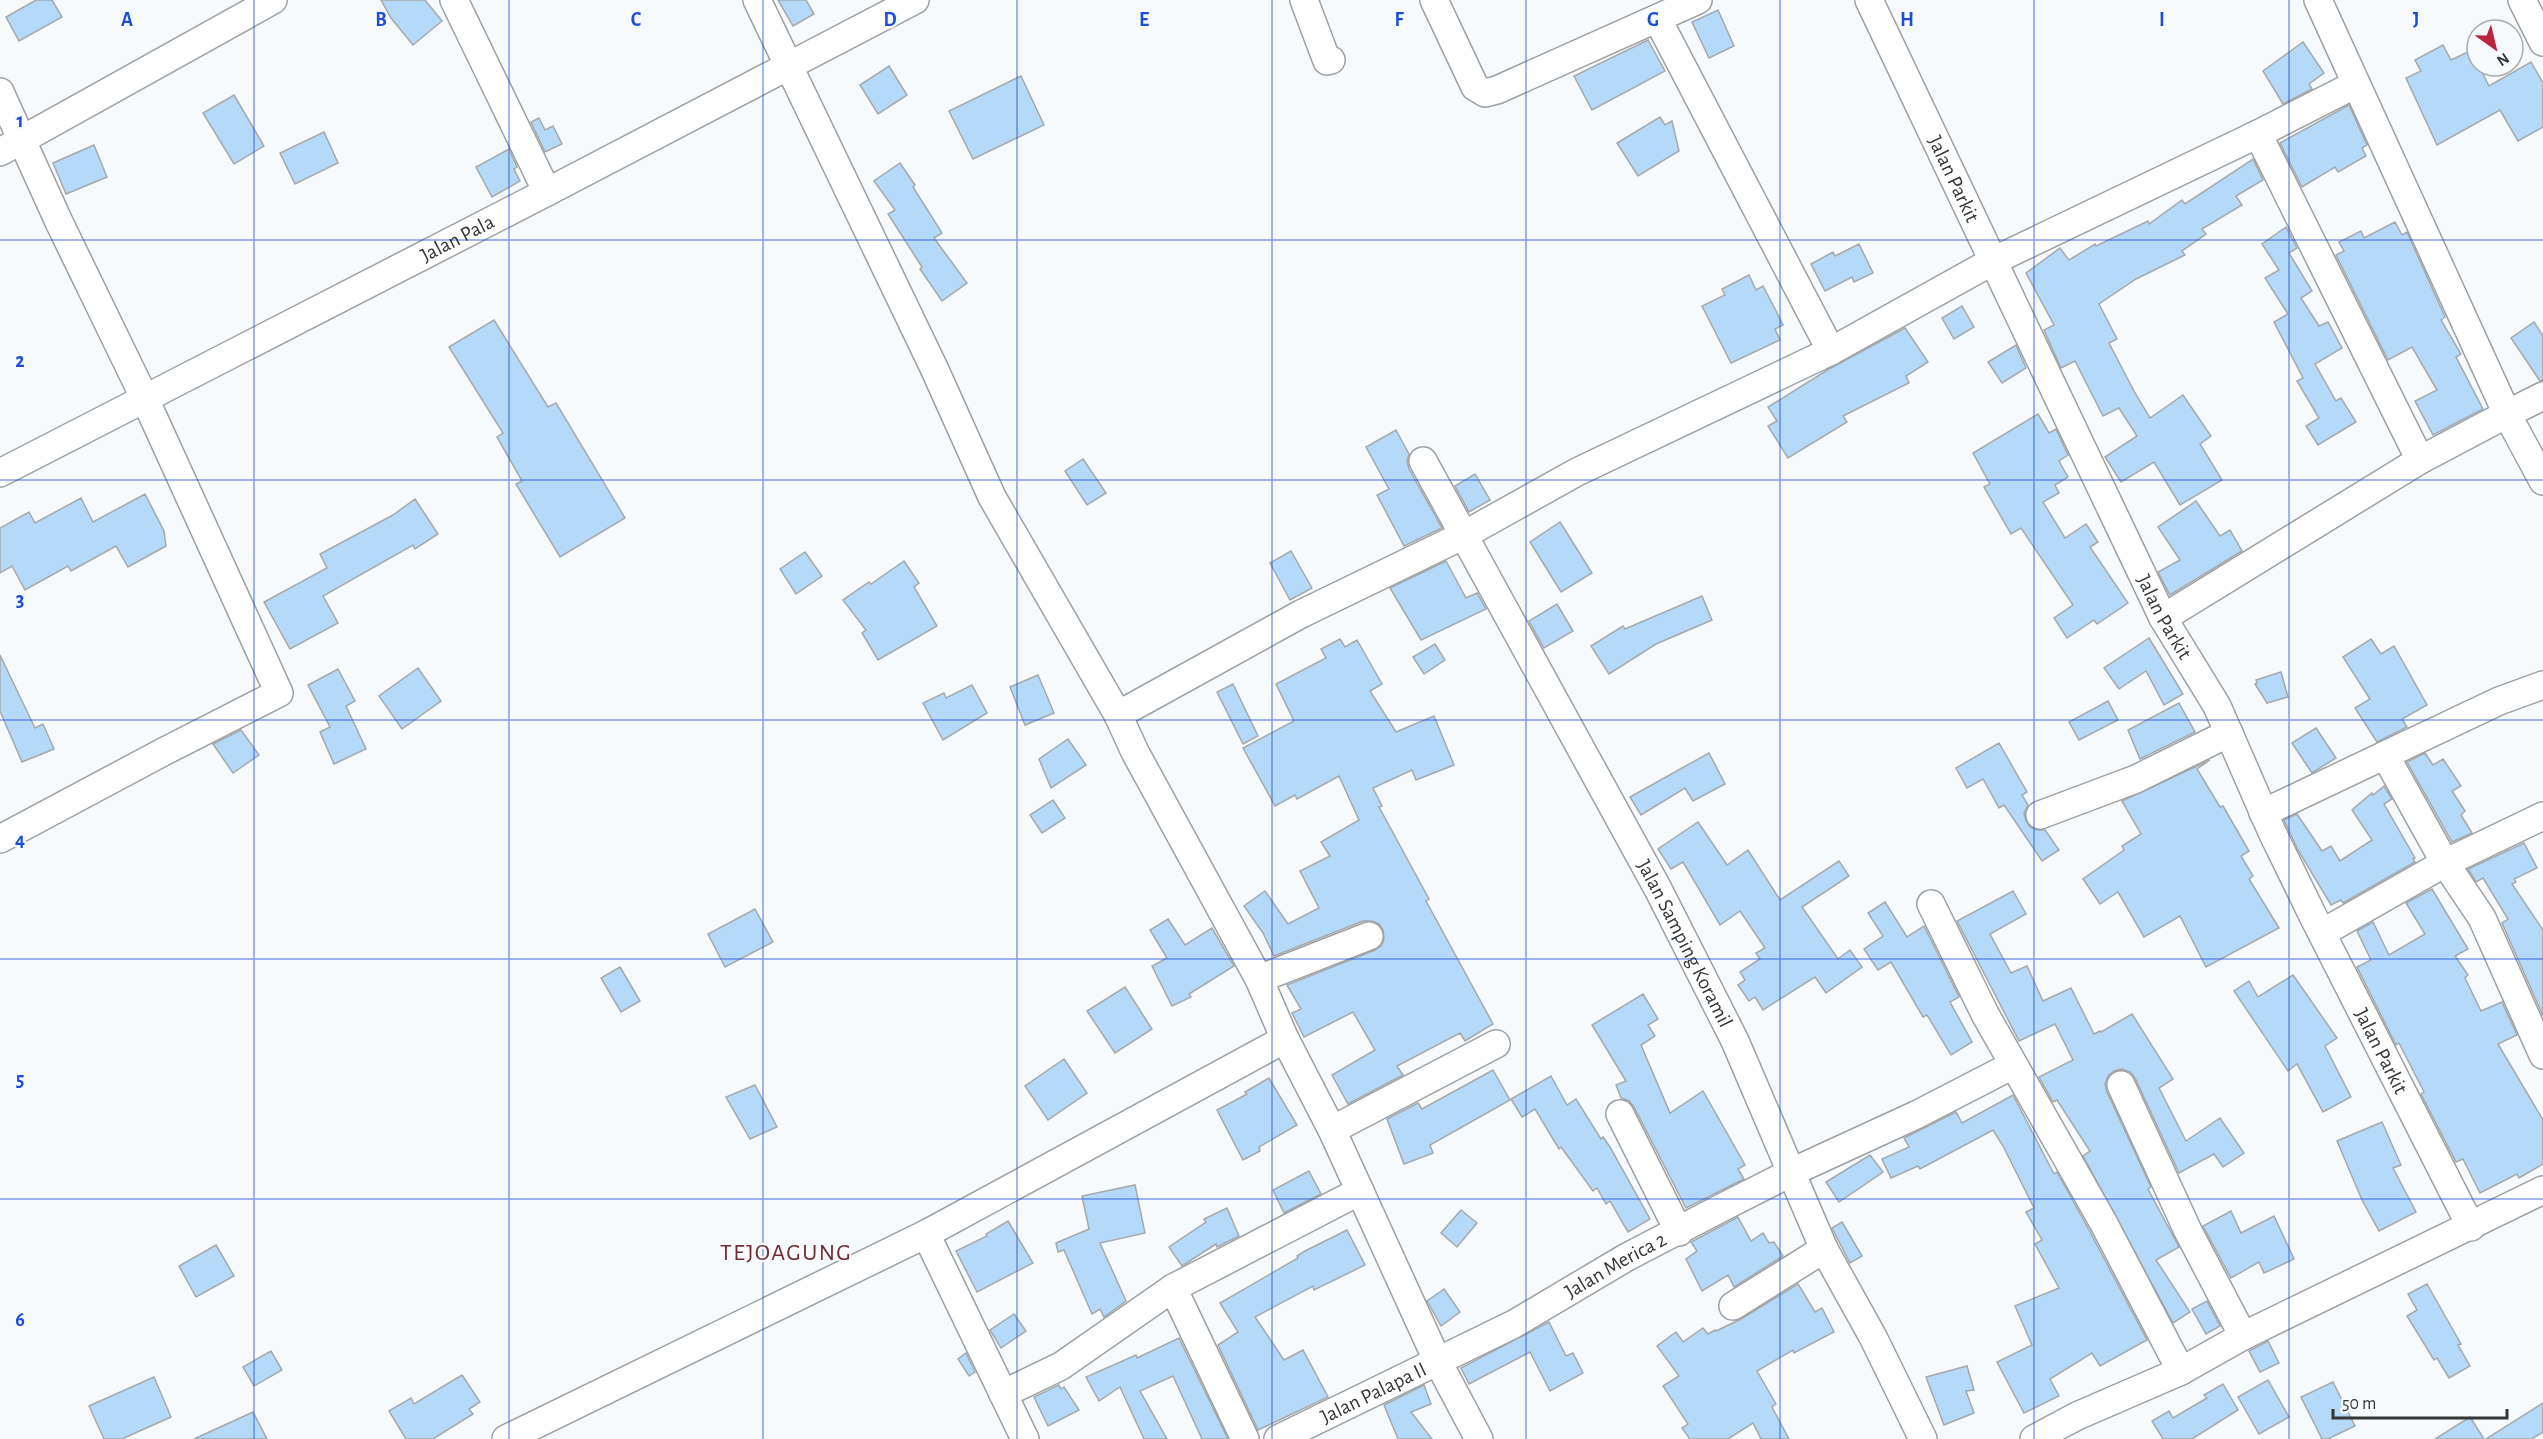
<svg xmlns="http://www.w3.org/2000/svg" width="2543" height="1439" viewBox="0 0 2543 1439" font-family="'Alegreya Sans',sans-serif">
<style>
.building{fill:#b5d9f9;stroke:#a5a9ac;stroke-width:1.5}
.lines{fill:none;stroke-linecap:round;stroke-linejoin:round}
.minor-casing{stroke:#9da1a4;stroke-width:30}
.minor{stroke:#fff;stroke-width:27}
.grid{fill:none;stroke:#1d4ed8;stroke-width:1.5;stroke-opacity:0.55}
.labels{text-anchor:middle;stroke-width:4.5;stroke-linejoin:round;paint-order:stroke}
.street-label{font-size:21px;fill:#343637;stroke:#f6fafd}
.quarter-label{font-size:24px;letter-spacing:1.5px;fill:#722c32;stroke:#f6fafd}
.grid-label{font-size:20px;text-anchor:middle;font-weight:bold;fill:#1d4ed8;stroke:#f6fafd;stroke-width:4.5;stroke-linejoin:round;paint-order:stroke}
</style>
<rect width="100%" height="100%" fill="#f6fafd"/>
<!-- building -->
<g class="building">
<polygon points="36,0 52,0 62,17 19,41 6,17"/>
<polygon points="381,0 425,0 442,21 413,45 391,18"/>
<polygon points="778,0 806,0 814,14 793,26"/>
<polygon points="1718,10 1734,46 1709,58 1692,22"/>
<polygon points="1648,40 1665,71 1592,110 1574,76"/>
<polygon points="2303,42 2324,73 2309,84 2312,89 2283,104 2263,71"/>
<polygon points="2443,45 2451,60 2472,50 2477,66 2479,66 2489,86 2531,62 2543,83 2543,127 2518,141 2500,110 2437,145 2406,78 2421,71 2415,60"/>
<polygon points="889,66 907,95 878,114 860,85"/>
<polygon points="1021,76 1044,125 973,159 949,111"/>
<polygon points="234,95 264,146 234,164 203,113"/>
<polygon points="2349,105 2367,145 2362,148 2366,156 2338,172 2335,167 2302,187 2280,143"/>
<polygon points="1660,117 1665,125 1672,121 1679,151 1638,176 1617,143"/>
<polygon points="539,118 545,130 553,126 562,144 545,152 531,122"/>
<polygon points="324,132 338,163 295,184 280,153"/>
<polygon points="94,145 107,177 66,194 53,163"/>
<polygon points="509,149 517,167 514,169 520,181 492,197 476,167"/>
<polygon points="2253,159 2263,180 2236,196 2242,205 2202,229 2206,234 2182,251 2185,255 2136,279 2099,304 2117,339 2109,343 2135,393 2150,418 2183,395 2211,436 2200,444 2222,480 2180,505 2154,462 2121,482 2105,457 2137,436 2119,408 2103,416 2075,361 2061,368 2044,330 2054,325 2026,273 2060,248 2069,260 2095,244 2096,246 2148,221 2149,224 2182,200 2185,204"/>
<polygon points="900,163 915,185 913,187 942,233 934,238 967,283 942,301 920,269 922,267 888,214 895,210 874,181"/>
<polygon points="2395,222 2402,235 2407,232 2445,317 2441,320 2461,354 2456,357 2483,409 2433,435 2415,401 2437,390 2412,347 2388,360 2336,255 2344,251 2339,242 2361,231 2364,238"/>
<polygon points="2286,227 2297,248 2289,253 2312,291 2301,298 2319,326 2328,322 2342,348 2315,364 2336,401 2341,398 2356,422 2318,445 2306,426 2319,418 2297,381 2303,378 2274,322 2288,314 2265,278 2279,270 2262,244"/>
<polygon points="1859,244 1873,273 1854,282 1852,277 1825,291 1811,264 1833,252 1835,256"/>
<polygon points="1749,275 1756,290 1763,286 1774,307 1783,325 1775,329 1780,340 1731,363 1702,306 1725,295 1722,289"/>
<polygon points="1962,306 1974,327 1954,339 1942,318"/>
<polygon points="494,320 548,407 556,403 625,518 560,557 516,484 522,481 497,437 503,433 449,347"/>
<polygon points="2534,322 2543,336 2543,380 2540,381 2511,338"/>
<polygon points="1905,328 1928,362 1906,376 1909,383 1843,416 1847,422 1788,458 1768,426 1777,421 1768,407 1829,369"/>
<polygon points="2016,345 2026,368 2002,383 1988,362"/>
<polygon points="2038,414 2049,433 2056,429 2068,455 2059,461 2068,477 2055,485 2059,493 2043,502 2065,538 2086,524 2098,542 2090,547 2128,603 2097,624 2094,620 2067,638 2054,618 2073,605 2021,528 2011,534 1984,487 1990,484 1973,453"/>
<polygon points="1396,430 1409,454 1407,461 1409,469 1442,528 1404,546 1377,495 1389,489 1366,447"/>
<polygon points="1083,459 1106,493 1087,505 1065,471"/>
<polygon points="1475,474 1490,500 1469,512 1455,486"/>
<polygon points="145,494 164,531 166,546 128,567 116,546 71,571 68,566 25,590 12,566 0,573 0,528 29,512 35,523 81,498 93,522"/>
<polygon points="415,499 438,534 415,549 413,545 323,596 338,623 290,649 264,602 327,568 320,554 393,515"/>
<polygon points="2196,501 2220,536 2230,530 2242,551 2170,595 2158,572 2180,560 2158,527"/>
<polygon points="1560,522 1592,573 1561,592 1530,542"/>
<polygon points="1291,551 1312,588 1290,600 1270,563"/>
<polygon points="805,552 822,576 796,594 780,569"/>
<polygon points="904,561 919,583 914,587 937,626 878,660 862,633 866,630 843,600 869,582 871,584"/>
<polygon points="1446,561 1466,598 1477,593 1486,609 1421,640 1390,588"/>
<polygon points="1702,596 1712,620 1656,644 1609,674 1591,646 1623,626 1625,629"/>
<polygon points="1557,604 1573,631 1544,648 1529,621"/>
<polygon points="2149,638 2183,694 2164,705 2146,671 2119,689 2104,668"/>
<polygon points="1340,639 1345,647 1357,640 1382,684 1370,691 1396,732 1434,716 1454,765 1416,780 1412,770 1373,788 1382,806 1379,807 1429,899 1426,901 1493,1024 1465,1041 1460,1033 1397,1066 1403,1075 1348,1104 1332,1075 1375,1050 1353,1012 1304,1037 1292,1013 1301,1009 1287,985 1375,950 1382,945 1384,939 1383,930 1379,924 1372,921 1363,921 1274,956 1263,933 1244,906 1265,891 1288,924 1319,908 1300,871 1330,856 1321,842 1359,820 1339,776 1297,799 1295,795 1275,806 1243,748 1294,721 1276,684 1326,658 1321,649"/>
<polygon points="2371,639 2381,654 2394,646 2427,705 2402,719 2407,727 2377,742 2355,708 2370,699 2343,657"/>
<polygon points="1435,644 1445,660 1424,674 1413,657"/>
<polygon points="0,655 35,728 43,724 54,749 22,762 0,711"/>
<polygon points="418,668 441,701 402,729 379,696"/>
<polygon points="338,669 355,701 346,706 366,749 334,764 320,732 330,727 308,685"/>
<polygon points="2281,672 2288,697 2267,703 2255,684 2257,683 2256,680"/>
<polygon points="1038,675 1054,713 1025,725 1010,687"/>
<polygon points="1233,684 1258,736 1243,744 1217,692"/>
<polygon points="972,685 987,713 943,740 923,703 944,693 946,698"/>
<polygon points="2108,701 2118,720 2079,740 2069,722"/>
<polygon points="2179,703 2195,732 2140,759 2128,730"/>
<polygon points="2316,728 2336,758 2312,773 2292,743"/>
<polygon points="241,730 259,755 233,773 213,744"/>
<polygon points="1068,739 1086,765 1051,788 1039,759"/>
<polygon points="1999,743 2027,792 2022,795 2028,805 2024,813 2026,821 2030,827 2037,830 2045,830 2059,850 2042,861 2004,805 1999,808 1983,779 1967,788 1956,768"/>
<polygon points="1709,753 1725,784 1693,801 1685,788 1641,815 1630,797"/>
<polygon points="2425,753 2433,765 2443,759 2461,786 2452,791 2465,811 2461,815 2472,833 2452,842 2407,762"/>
<polygon points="2210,760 2197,769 2220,807 2223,806 2249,851 2241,856 2253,876 2249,879 2279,928 2206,967 2180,916 2144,937 2118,892 2100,904 2083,879 2124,850 2122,846 2141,834 2122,801"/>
<polygon points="2384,786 2392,799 2384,804 2415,858 2413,859 2415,862 2343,903 2341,900 2331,905 2298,850 2284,820 2297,814 2322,851 2331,846 2340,861 2372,840 2352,810 2372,793 2373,795"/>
<polygon points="1053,800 1065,818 1042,833 1030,815"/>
<polygon points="1698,822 1727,865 1748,850 1780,900 1839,861 1849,876 1802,907 1838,959 1850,950 1862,967 1826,993 1815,977 1763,1010 1755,997 1749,1001 1738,985 1745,980 1740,972 1760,959 1756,953 1765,948 1740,911 1720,925 1683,862 1671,869 1658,849"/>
<polygon points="2524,843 2537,868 2514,879 2516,882 2512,884 2543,930 2543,1016 2502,923 2508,919 2483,878 2476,882 2468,869"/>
<polygon points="2432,889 2468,949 2455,956 2468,975 2465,978 2481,1011 2502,1002 2517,1035 2498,1044 2543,1120 2543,1164 2519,1178 2517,1174 2480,1193 2463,1159 2456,1162 2421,1094 2424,1092 2399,1043 2396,1045 2357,967 2371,960 2357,931 2373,922 2389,955 2425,934 2406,903"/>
<polygon points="2013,891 2026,914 1990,934 2011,973 2027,966 2043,1001 2071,988 2094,1034 2100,1031 2101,1032 2132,1014 2173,1079 2159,1088 2186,1141 2220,1118 2244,1153 2223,1167 2214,1154 2179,1173 2135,1078 2130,1072 2122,1069 2114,1071 2108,1076 2105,1084 2107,1092 2151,1187 2148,1189 2179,1247 2156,1260 2190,1312 2173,1323 2083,1156 2090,1151 2057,1100 2053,1102 2039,1077 2073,1060 2055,1024 2019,1041 1957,921"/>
<polygon points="1885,902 1907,937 1924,926 1959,997 1950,1002 1972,1042 1951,1055 1927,1015 1923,1017 1891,962 1878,970 1864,949 1883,936 1868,913"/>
<polygon points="755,909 773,942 725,967 708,934"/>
<polygon points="1168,919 1185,945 1212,928 1234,966 1189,994 1191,997 1172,1006 1152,966 1167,958 1150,930"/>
<polygon points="620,967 640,1001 621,1012 601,978"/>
<polygon points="2293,975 2337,1038 2325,1046 2351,1097 2323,1112 2297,1064 2288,1071 2234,991 2249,981 2258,997"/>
<polygon points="1125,987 1152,1029 1115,1053 1087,1011"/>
<polygon points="1643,994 1658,1019 1648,1025 1655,1036 1641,1045 1670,1113 1703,1091 1745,1165 1738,1169 1744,1179 1686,1208 1634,1107 1629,1101 1621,1098 1616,1085 1626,1081 1592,1025"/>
<polygon points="1064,1059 1087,1093 1048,1120 1025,1086"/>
<polygon points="1493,1070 1510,1100 1430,1145 1433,1153 1404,1164 1387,1119 1418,1103 1422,1109"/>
<polygon points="1551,1076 1567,1105 1576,1099 1601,1139 1603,1137 1610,1147 1650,1219 1628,1232 1610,1201 1606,1204 1597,1188 1593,1191 1561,1147 1559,1149 1535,1109 1522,1117 1511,1099"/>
<polygon points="1269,1078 1297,1125 1259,1147 1260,1151 1243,1160 1217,1110 1247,1094 1245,1092"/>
<polygon points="755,1085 777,1127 750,1139 726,1097"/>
<polygon points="2013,1095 2054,1174 2057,1172 2089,1230 2147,1340 2100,1366 2092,1353 2050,1379 2059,1396 2024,1413 1997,1362 2032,1345 2015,1306 2059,1288 2035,1244 2042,1240 2026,1212 2034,1208 2003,1146 1993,1130 1920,1169 1918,1166 1891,1178 1882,1159 1909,1147 1904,1138 1956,1112 1962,1123"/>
<polygon points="2382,1122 2401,1165 2393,1168 2416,1212 2379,1231 2362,1200 2337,1141"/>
<polygon points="1870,1155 1883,1172 1839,1202 1826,1182"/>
<polygon points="1309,1171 1321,1194 1284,1213 1273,1190"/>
<polygon points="1135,1185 1145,1233 1100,1243 1126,1301 1104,1317 1100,1309 1092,1314 1064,1250 1058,1252 1056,1243 1089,1229 1082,1196"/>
<polygon points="1227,1208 1239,1236 1217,1247 1216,1244 1182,1266 1169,1247 1206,1222 1204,1219"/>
<polygon points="1461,1210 1477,1223 1457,1247 1441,1233"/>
<polygon points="2231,1211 2241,1233 2274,1216 2294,1259 2264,1273 2259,1262 2231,1278 2203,1226"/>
<polygon points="1738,1217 1751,1241 1763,1233 1769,1243 1774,1242 1783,1256 1734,1287 1728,1275 1702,1291 1686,1259 1697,1251 1691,1242"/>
<polygon points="1008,1221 1033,1263 977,1292 956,1251 987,1236 986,1234"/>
<polygon points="1842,1222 1862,1256 1850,1263 1832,1228"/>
<polygon points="1347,1230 1365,1265 1314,1290 1313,1286 1255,1317 1284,1360 1303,1350 1328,1397 1258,1430 1218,1345 1238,1332 1220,1303 1298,1258 1297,1256 1305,1251"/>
<polygon points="216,1245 234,1276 196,1297 179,1266"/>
<polygon points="1798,1284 1815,1312 1822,1308 1834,1332 1794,1353 1793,1350 1757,1371 1776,1404 1772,1407 1789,1439 1761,1439 1753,1423 1728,1439 1690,1439 1682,1428 1688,1424 1663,1386 1679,1376 1657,1346 1676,1332 1683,1342 1703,1328 1708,1334 1715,1330 1716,1331 1741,1319"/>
<polygon points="2427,1284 2461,1344 2458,1345 2470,1366 2449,1378 2437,1358 2434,1360 2407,1316 2417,1310 2408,1294"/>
<polygon points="1444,1289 1460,1312 1441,1326 1427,1301"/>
<polygon points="2207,1301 2220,1326 2206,1334 2192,1309"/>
<polygon points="1014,1314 1026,1331 1001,1348 990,1330"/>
<polygon points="1549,1322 1566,1356 1573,1353 1583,1373 1550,1391 1530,1352 1469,1384 1461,1368"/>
<polygon points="1179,1338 1228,1439 1202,1439 1173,1376 1140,1391 1167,1439 1144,1439 1120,1387 1099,1401 1086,1377 1136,1355 1137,1358"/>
<polygon points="2268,1341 2279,1363 2260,1372 2249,1351"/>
<polygon points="271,1351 282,1370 254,1386 243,1367"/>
<polygon points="966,1353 975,1372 969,1376 958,1359"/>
<polygon points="1967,1366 1974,1390 1966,1391 1974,1413 1944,1425 1926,1377"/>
<polygon points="462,1375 480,1402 469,1409 473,1414 433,1439 406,1439 389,1411 411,1398 414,1404"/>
<polygon points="154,1377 171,1417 122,1439 104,1439 89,1406"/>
<polygon points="2268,1380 2289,1417 2259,1434 2238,1397"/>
<polygon points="2333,1382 2355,1426 2328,1439 2322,1439 2301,1397"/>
<polygon points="2223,1384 2238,1410 2192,1439 2163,1439 2152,1421 2169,1411 2173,1418 2207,1398 2204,1395"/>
<polygon points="1059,1385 1061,1389 1064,1387 1079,1410 1048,1426 1034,1397"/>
<polygon points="1424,1385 1431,1404 1411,1412 1432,1439 1398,1439 1384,1405"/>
<polygon points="2543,1403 2543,1432 2532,1439 2486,1439"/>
<polygon points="253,1412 267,1439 194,1439"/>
<polygon points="2470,1417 2484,1439 2435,1439"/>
</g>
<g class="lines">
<defs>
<g id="minor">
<polyline points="454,0 547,192"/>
<polyline points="757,0 934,368 992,497 1118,715 1135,752 1259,979 1285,1039 1332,1130 1437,1360 1479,1439"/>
<polyline points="1304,0 1327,61 1331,60"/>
<polyline points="1434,0 1475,87 1485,93 1497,90 1698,0"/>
<path id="s1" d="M1869,0L2163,618L2217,706L2272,832L2313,916L2471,1227"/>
<polyline points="2522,0 2543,42"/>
<polyline points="1658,20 1831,351"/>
<polyline points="0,92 59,222 145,399 279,693 165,751 0,839"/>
<polyline points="2258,134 2420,460"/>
<polyline points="0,152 273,0"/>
<polyline points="2543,396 2507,414 2543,481"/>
<path id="s2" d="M1423,461L1658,889L1735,1041L1824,1249L1873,1337L1923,1439"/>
<path id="s3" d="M0,473L547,192L915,0"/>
<polyline points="2163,618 2420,460 2507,414 2318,0"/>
<polyline points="1118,715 1301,614 1464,535 1577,472 1831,351 1993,261 2258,134 2356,84"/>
<polyline points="2385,755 2445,863 2482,918 2543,1055"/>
<polyline points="2263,813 2499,701 2543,685"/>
<polyline points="2040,815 2136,779 2229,733"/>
<polyline points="1931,904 1985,1014 2103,1222 2181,1371"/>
<polyline points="2322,933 2445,863 2543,816"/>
<polyline points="1259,979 1369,936"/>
<polyline points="2121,1085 2188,1231 2243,1336"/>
<polyline points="1620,1114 1679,1232"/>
<polyline points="1332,1130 1496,1044"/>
<polyline points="926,1234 1025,1439"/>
<polyline points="1173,1288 1245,1439"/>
<polyline points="1733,1306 1824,1249"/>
<polyline points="1003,1394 1061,1366 1173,1288 1360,1191"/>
<polyline points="506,1439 926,1234 1285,1039"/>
<path id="s4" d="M1278,1439L1514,1324L1627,1257L1727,1205L1792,1172L1916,1115L2013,1065"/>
<polyline points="2034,1439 2077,1416 2181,1371 2243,1336 2543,1190"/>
</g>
</defs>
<!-- minor casing -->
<use href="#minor" class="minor-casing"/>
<!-- minor -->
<use href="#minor" class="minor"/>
</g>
<!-- grid -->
<path class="grid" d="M254,0V1439M509,0V1439M763,0V1439M1017,0V1439M1272,0V1439M1526,0V1439M1780,0V1439M2034,0V1439M2289,0V1439M0,240H2543M0,480H2543M0,720H2543M0,959H2543M0,1199H2543"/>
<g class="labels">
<!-- street labels -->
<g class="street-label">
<text dy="7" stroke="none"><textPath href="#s1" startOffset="198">Jalan Parkit</textPath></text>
<text dy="7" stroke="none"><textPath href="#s3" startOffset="514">Jalan Pala</textPath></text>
<text dy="7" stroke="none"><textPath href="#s1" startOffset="684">Jalan Parkit</textPath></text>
<text dy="7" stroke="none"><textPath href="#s2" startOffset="549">Jalan Samping Koramil</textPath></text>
<text dy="7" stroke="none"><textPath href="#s1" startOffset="1170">Jalan Parkit</textPath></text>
<text dy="7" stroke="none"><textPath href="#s4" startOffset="380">Jalan Merica 2</textPath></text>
<text dy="7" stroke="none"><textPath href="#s4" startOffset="106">Jalan Palapa II</textPath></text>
</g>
<!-- quarter labels -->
<g class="quarter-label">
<text x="786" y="1260">TEJOAGUNG</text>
</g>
</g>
<g class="grid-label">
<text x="127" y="26">A</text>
<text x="381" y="26">B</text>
<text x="636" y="26">C</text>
<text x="890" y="26">D</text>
<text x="1144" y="26">E</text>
<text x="1399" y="26">F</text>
<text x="1653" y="26">G</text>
<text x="1907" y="26">H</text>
<text x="2162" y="26">I</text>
<text x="2416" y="26">J</text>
<text x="20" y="127">1</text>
<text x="20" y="367">2</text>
<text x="20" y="606">3</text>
<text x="20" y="846">4</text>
<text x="20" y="1086">5</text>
<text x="20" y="1326">6</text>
</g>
<!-- north arrow -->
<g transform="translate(2495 48) rotate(146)"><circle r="28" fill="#f6fafd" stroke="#a8acae" stroke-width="1.5"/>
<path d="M0-4.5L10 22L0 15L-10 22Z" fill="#b82640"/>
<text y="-9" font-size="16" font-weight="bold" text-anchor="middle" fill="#343637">N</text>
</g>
<!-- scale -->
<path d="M2333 1409v9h174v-9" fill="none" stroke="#343637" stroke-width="3"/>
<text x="2342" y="1409" font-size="18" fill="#343637" stroke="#f6fafd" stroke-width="4.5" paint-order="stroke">50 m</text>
</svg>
